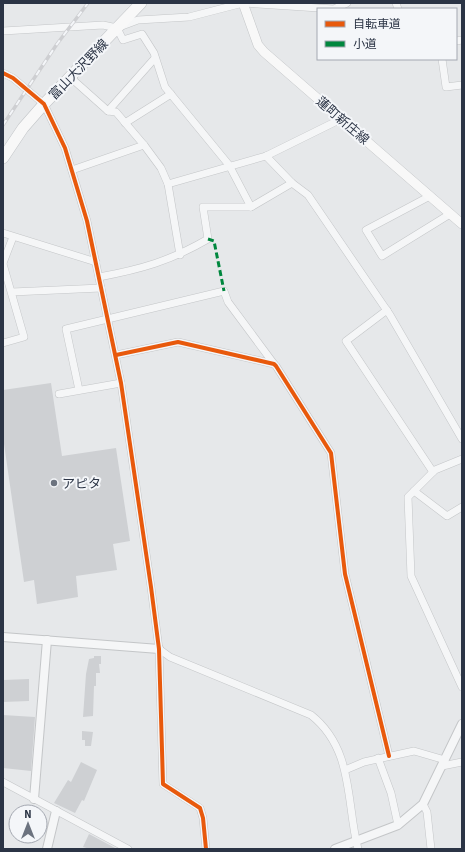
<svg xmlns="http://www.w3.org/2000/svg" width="465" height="852" viewBox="0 0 465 852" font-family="'Source Sans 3','Noto Sans JP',sans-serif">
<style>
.building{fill:#ced0d3}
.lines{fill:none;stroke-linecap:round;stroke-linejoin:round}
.minor-casing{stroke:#c4c6c8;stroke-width:8}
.tertiary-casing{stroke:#c4c6c8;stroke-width:10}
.secondary-casing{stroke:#c4c6c8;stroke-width:10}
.primary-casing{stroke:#c2c5c8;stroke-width:12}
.minor{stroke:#f5f6f7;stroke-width:7}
.tertiary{stroke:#f5f6f7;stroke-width:8}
.secondary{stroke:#f8f8f8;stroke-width:9}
.primary{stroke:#f8f8f8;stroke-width:11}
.rail-casing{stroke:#cecfd2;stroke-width:3.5}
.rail{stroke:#f4f6f9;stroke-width:2;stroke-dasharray:6;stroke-linecap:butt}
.quiet{stroke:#00873e;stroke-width:3;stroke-dasharray:6 3;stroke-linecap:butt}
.cycleway-casing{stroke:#f4f6f9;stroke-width:6}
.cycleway{stroke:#e8590c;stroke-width:4}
.poi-dot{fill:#6c737f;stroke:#f4f6f9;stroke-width:1.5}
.labels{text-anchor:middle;stroke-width:4;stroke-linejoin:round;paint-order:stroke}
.street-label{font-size:13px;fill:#2b3445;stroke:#f4f6f9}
.poi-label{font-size:13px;fill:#2b3445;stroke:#f4f6f9;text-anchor:start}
</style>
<rect width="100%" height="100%" fill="#e6e8ea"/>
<!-- building -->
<g class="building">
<polygon points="51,383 62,456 116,448 130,541 113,544 117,570 76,576 78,597 37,604 34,580 24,582 3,437 3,390"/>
<polygon points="94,656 101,656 101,664 99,664 100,673 96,673 96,686 94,686 93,716 83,717 86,674 89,659 94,658"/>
<polygon points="29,679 29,701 3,702 3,680"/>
<polygon points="3,715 35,717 31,771 3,768"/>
<polygon points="82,731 93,732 91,746 85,746 85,740 82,740"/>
<polygon points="81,762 97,770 84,801 82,800 75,813 54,803 68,780 71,782"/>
<polygon points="89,834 117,849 90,849 83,847"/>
</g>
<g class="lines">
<defs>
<g id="minor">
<polyline points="396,3 398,9"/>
<polyline points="122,26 138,20 189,17 243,3 334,9 347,3"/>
<polyline points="3,31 103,25 117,28 123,40 142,34 154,53 165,87 229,165 251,207"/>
<polyline points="456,41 462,40"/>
<polyline points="442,59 446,87 462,85"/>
<polyline points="3,73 13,78 44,104 65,148 87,221 121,383 151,587 159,649 163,784 200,808 203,818 206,849"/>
<polyline points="71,78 108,111 116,112 144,145 161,168 168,184 180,255"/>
<polyline points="108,111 155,58"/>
<polyline points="125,123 171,94"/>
<polyline points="266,156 292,183 308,195 390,315 462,439"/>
<polyline points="72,170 144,145"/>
<polyline points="168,184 266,156 341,119"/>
<polyline points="430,196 366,230 382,256 450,214"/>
<polyline points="3,233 96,262"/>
<polyline points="3,263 13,237"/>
<polyline points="3,264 24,337 3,343"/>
<path d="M99,277C142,269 170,261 208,239L203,207H251L292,183"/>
<polyline points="12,292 101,288"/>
<polyline points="387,310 346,341 433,472"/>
<polyline points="116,355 178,342 274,364 276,366 331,453 345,574 389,756"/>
<polyline points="79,390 66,329 224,291 228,302 274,364"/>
<polyline points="59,394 121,383"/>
<polyline points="462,459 435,470 408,497 411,576 462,687"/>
<polyline points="414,491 447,516 462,507"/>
<path d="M159,649L170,657L311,715C354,749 346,802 358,849"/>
<polyline points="378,758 391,793 398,825"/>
<polyline points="442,766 462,762"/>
<polyline points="345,770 364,762 414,751 445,760"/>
<polyline points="3,782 128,849"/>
<polyline points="423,804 427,812 431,849"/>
</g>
<g id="tertiary">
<polyline points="3,637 159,649"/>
<polyline points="34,799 47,640"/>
<polyline points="47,849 56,811"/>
<polyline points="335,849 398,825 423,804 462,724"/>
</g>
<polyline id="secondary" points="243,3 258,45 264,52 462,224"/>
<polyline id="primary" points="3,158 23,128 44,104 141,3"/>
</defs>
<!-- minor casing -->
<use href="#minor" class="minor-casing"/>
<!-- tertiary casing -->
<use href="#tertiary" class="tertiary-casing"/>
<!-- secondary casing -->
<use href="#secondary" class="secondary-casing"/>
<!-- primary casing -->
<use href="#primary" class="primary-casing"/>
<!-- minor -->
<use href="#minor" class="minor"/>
<!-- tertiary -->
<use href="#tertiary" class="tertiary"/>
<!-- secondary -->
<use href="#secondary" class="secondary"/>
<!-- primary -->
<use href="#primary" class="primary"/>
<defs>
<polyline id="rail" points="3,125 57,44 88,3"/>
</defs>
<!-- rail casing -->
<use href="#rail" class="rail-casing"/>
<!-- rail -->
<use href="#rail" class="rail"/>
<!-- quiet -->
<polyline class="quiet" points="208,239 214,241 224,291"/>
<defs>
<g id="cycleway">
<polyline points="3,73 13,78 44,104 65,148 87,221 121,383 151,587 159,649 163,784 200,808 203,818 206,849"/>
<polyline points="116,355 178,342 274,364 276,366 331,453 345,574 389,756"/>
</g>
</defs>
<!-- cycleway casing -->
<use href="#cycleway" class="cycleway-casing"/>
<!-- cycleway -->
<use href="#cycleway" class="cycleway"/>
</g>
<!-- markers -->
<circle class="poi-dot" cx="54" cy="483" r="4"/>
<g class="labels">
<!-- street labels -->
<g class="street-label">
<text transform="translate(78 69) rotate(-46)" y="5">富山大沢野線</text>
<text transform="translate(343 120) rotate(41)" y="5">蓮町新庄線</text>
</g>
<!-- poi labels -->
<g class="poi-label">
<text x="62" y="488">アピタ</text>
</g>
</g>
<!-- border -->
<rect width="465" height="852" fill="none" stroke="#2b3445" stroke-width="8"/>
<!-- legend -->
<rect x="317" y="8" width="140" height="52" fill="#f4f6f9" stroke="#a4a8b1"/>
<rect x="325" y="21" width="20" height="6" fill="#e8590c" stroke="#a4a8b1"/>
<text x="353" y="28" font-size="12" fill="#2b3445">自転車道</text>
<rect x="325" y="41" width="20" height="6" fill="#00873e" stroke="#a4a8b1"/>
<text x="353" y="48" font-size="12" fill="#2b3445">小道</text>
<!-- north arrow -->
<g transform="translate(28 824)"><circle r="19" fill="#f4f6f9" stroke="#a4a8b1"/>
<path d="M0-3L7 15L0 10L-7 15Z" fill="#6c737f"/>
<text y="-6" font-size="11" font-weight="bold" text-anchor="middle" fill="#2b3445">N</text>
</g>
</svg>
